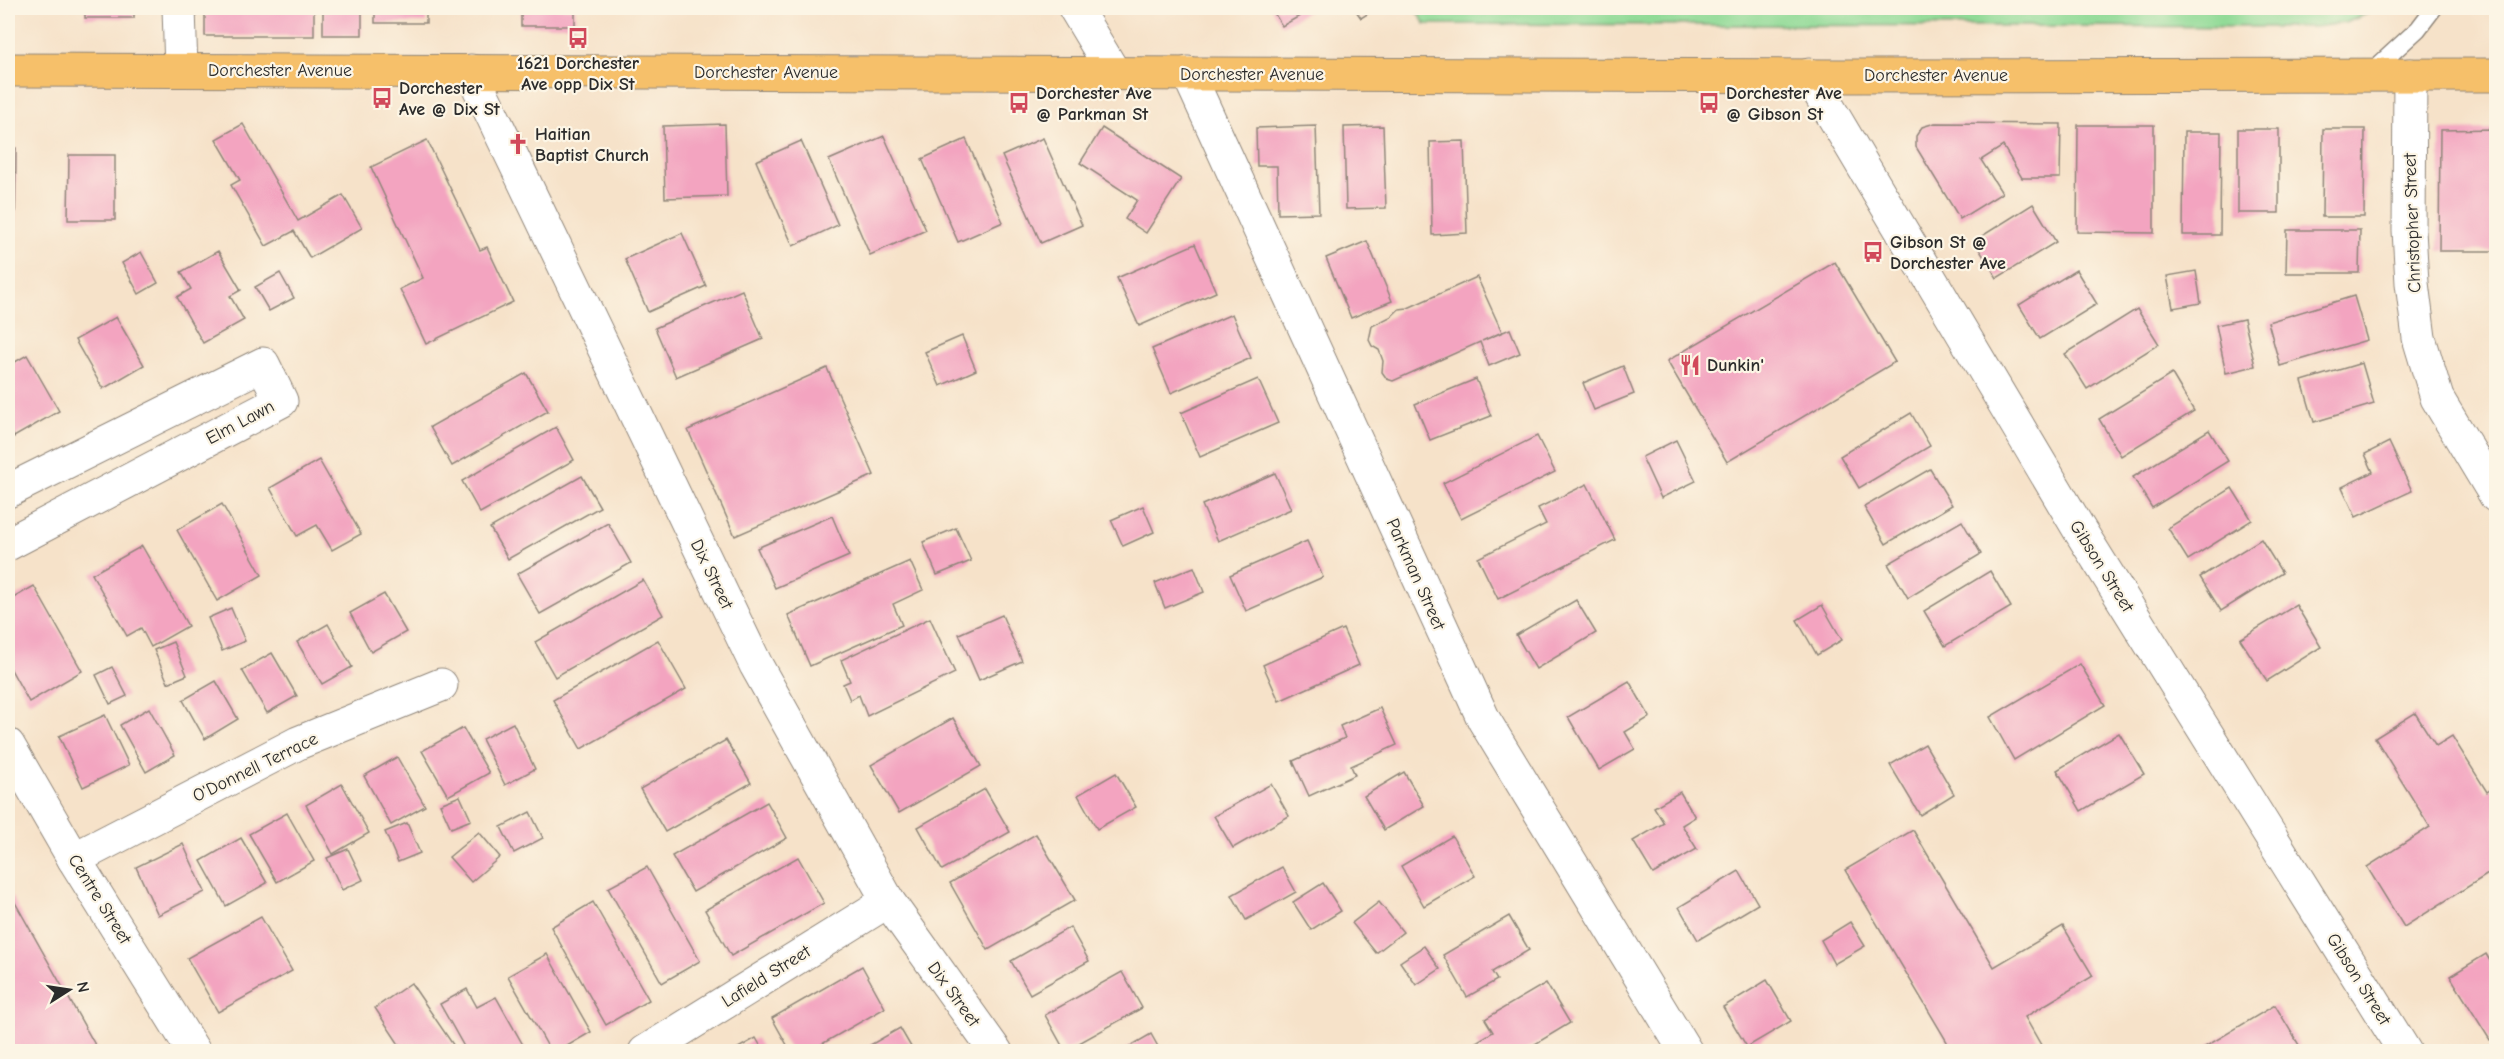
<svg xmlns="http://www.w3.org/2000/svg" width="2504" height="1059" viewBox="0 0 2504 1059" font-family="'Comic Neue',sans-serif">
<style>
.green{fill:#90da96;stroke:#5e8260;stroke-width:1.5}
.building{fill:#f3a4c0}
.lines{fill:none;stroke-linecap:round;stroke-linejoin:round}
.service-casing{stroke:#90867a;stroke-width:19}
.minor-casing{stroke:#90867a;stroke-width:35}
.tertiary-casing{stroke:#90867a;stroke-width:35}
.primary-casing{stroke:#90867a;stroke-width:35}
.service{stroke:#fff;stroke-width:16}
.minor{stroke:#fff;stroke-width:33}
.tertiary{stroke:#fff;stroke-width:33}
.primary{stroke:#f6c06b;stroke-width:33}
.labels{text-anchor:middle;stroke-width:4.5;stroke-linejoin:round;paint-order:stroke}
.poi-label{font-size:18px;font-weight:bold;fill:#2b2b2b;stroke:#fcf5e5;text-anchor:start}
.street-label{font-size:18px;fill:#2b2b2b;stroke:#fcf5e5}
</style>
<rect width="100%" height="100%" fill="#fcf5e5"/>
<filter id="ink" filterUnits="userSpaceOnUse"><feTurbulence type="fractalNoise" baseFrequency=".0167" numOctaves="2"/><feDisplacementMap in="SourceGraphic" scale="12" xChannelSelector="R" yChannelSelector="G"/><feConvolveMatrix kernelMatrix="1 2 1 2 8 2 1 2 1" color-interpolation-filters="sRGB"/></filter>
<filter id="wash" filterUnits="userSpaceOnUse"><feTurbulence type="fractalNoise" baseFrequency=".008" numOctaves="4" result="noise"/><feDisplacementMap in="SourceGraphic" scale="24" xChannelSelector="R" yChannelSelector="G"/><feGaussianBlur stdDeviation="1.35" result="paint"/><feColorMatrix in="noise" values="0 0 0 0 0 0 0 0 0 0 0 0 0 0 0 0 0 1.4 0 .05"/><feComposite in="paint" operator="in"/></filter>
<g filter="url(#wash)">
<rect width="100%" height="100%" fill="#f6e2c9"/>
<!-- green -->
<polygon class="green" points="1414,8 2381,8 2345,23 2315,27 1425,24"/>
<g id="blocks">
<!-- building -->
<g class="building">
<rect x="85" y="8" width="49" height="10"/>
<rect x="205" y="8" width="109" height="28"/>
<rect x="323" y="8" width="39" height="27"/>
<rect x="375" y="8" width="51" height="15"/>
<rect x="521" y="8" width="54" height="18"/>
<polygon points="1271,8 1314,8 1282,26"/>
<polygon points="1354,8 1377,8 1361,18"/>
<polygon points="1935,123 2061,124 2060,178 2022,178 2003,146 1981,160 2002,193 1960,219 1916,147 1916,136 1922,127"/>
<polygon points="243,124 298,221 343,195 362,228 310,258 294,231 266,246 231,185 240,180 216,139"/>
<polygon points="725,124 727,196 665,198 663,126"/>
<polygon points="2078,125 2154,125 2154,233 2077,232"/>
<polygon points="1316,126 1319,213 1278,214 1277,166 1257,166 1256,128"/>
<polygon points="1383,126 1386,208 1346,209 1344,127"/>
<polygon points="1102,128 1181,179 1146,233 1125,219 1137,200 1080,163"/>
<rect x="2238" y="129" width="41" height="84"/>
<polygon points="2323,129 2365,129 2364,217 2322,217"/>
<polygon points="2496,129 2494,251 2439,251 2440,130"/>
<polygon points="2184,132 2221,132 2220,235 2183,235"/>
<polygon points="884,136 926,230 870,255 829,160"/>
<polygon points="1043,138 1082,225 1041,243 1002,156"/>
<polygon points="966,139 1003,222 958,242 922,159"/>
<polygon points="427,140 480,250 487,247 513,302 426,344 400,289 423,278 371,167"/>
<polygon points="801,141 838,225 793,246 756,161"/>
<polygon points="1464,141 1467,233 1432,235 1430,142"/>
<polygon points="16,148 15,243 8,243 8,149"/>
<polygon points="69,155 115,155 115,220 68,220"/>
<polygon points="2033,204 2056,242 1997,278 1974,241"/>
<polygon points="2287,230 2360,230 2359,273 2286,273"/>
<polygon points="682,233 706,286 648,312 625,259"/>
<polygon points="1367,241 1392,301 1351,318 1326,258"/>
<polygon points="1195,244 1216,292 1139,326 1117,278"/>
<polygon points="218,251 241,290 230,296 244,320 203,343 177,297 191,289 181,272"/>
<polygon points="141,252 158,283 139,294 122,263"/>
<polygon points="1835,262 1895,362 1727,462 1667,361"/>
<polygon points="2076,270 2097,304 2040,339 2019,305"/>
<polygon points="2196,271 2201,303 2173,308 2167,276"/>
<polygon points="280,273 294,298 269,311 255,287"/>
<polygon points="1477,277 1502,332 1482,341 1510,329 1520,353 1489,366 1480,342 1393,381 1387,379 1382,372 1383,361 1379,350 1372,346 1369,340 1372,326 1392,316 1399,309 1408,308"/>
<polygon points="742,290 763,339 676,377 655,328"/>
<polygon points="2354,296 2367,340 2280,366 2268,322"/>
<polygon points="2137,309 2159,344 2087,389 2065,354"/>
<polygon points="1232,314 1251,358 1171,393 1152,349"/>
<polygon points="116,317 144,365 103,389 75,340"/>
<polygon points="2244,319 2255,366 2226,373 2216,325"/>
<polygon points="962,336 976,370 940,386 925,352"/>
<polygon points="27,355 59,411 14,437 8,424 8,366"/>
<polygon points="2362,363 2374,404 2314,422 2302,381"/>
<polygon points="1623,366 1634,394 1594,410 1583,383"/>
<polygon points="827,368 874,475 735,536 688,430"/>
<polygon points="526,373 548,411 452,466 430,427"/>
<polygon points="2172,374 2194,411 2121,456 2099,419"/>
<polygon points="1258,379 1278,423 1200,457 1181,413"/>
<polygon points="1476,379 1491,416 1430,440 1415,404"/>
<polygon points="1911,413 1930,446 1859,488 1840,456"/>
<polygon points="556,427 574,460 480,513 462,481"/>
<polygon points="2209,430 2228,461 2152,508 2133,477"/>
<polygon points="1537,436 1555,472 1461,519 1443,483"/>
<polygon points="1676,440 1696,481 1661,498 1642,457"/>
<polygon points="2389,442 2412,491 2356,517 2342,487 2373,472 2365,454"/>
<polygon points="319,460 361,534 332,550 317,525 297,536 270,488"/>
<polygon points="1930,469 1952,505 1886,544 1864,507"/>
<polygon points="1275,473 1291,509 1218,541 1202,505"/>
<polygon points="582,476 600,507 508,559 490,528"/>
<polygon points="1587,484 1615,540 1498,599 1478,558 1546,524 1538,508"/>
<polygon points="2232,488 2252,520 2188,560 2168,528"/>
<polygon points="222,504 262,575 217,601 177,530"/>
<polygon points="1143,506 1154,532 1123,546 1111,520"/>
<polygon points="832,516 849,556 775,588 757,548"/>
<polygon points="1962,521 1981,554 1908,598 1888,564"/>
<polygon points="608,523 631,563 540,614 517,574"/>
<polygon points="956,528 971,561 937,575 923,542"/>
<polygon points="2261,539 2282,573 2221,611 2200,577"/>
<polygon points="1307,541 1323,577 1246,611 1230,575"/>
<polygon points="142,546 188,626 151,647 141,628 127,636 92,574"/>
<polygon points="910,561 923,590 893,604 902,625 810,666 788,615"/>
<polygon points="1194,567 1204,592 1165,608 1155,583"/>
<polygon points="1990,571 2011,607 1945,646 1924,611"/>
<polygon points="643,580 663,615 555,677 535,642"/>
<polygon points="34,586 82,671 29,702 8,664 8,601"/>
<polygon points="384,594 406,632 371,652 350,613"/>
<polygon points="1576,600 1596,633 1536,669 1516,635"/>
<polygon points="1822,605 1842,640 1817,655 1797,620"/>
<polygon points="2296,605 2321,647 2267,681 2240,639"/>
<polygon points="231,608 245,641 222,651 208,618"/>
<polygon points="1002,615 1022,661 979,680 959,634"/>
<polygon points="930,618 955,673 867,716 859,695 850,700 843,684 850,681 841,660"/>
<polygon points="328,624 352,667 322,684 297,642"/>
<polygon points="1343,629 1359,665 1279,701 1263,665"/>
<polygon points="658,640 686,689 581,749 553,700"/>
<polygon points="173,642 187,675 168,683 154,650"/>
<polygon points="272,653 297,696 267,713 242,670"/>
<polygon points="2080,664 2105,705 2014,760 1990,717"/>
<polygon points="112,667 127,696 110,704 96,675"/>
<polygon points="216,681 238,719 205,739 183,700"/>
<polygon points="1629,681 1650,717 1625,732 1635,749 1599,770 1568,717"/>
<polygon points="149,708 175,755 146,772 120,725"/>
<polygon points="1380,708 1397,745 1351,766 1355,775 1309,796 1293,761 1345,738 1340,726"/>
<polygon points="2415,713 2436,746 2452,736 2487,792 2496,786 2496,869 2404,927 2367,867 2430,827 2375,738"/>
<polygon points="105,715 129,765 83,787 59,736"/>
<polygon points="953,718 981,766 899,813 871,765"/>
<polygon points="513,723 535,769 505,785 482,739"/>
<polygon points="463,728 489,773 448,796 422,751"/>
<polygon points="2119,733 2144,774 2081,811 2057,770"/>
<polygon points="726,740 751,783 665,832 640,789"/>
<polygon points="1925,744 1954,794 1920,815 1890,765"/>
<polygon points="397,757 425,806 391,825 364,776"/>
<polygon points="1404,772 1424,806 1384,830 1364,796"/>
<polygon points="1116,773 1136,807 1097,829 1078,795"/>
<polygon points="342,784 369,833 333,854 306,805"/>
<polygon points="1271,784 1289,816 1233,848 1214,816"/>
<polygon points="985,789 1010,832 942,870 918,827"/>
<polygon points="1680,792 1695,817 1682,825 1697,849 1653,874 1633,841 1664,823 1654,807"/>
<polygon points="460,796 471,820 451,828 440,804"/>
<polygon points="767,802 787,838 693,892 672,856"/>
<polygon points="530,812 543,838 514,853 501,827"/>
<polygon points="287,813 314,861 277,882 249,834"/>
<polygon points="407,823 420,853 398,862 385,832"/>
<polygon points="1913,830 1994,967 2063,926 2093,976 2025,1017 2045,1052 1953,1052 1845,870"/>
<polygon points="479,832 500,857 471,882 449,857"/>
<polygon points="1036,834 1075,900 988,950 950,883"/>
<polygon points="1452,836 1475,876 1424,906 1401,866"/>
<polygon points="241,838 267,883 226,906 201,861"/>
<polygon points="183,844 205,892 158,915 136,867"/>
<polygon points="348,849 363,880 342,890 327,858"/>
<polygon points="798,857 824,903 731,956 705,910"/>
<polygon points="647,867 700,961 662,983 608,888"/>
<polygon points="1282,867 1296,892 1246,920 1232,895"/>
<polygon points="1739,871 1758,904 1698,940 1679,907"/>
<polygon points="1323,883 1341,911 1311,930 1293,902"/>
<polygon points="8,890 99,1052 8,1052"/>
<polygon points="593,902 649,1000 606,1025 551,927"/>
<polygon points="1379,902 1403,932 1376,953 1352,923"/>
<polygon points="1509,916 1529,950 1492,972 1497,980 1467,997 1443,955"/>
<polygon points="261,917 292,971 218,1012 187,958"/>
<polygon points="1850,922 1865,946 1834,964 1821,940"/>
<polygon points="1070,927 1089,961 1030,994 1011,961"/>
<polygon points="1424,946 1440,969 1416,985 1400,962"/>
<polygon points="547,954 591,1032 557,1052 551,1052 508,976"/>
<polygon points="2486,954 2496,971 2496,1037 2490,1040 2450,976"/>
<polygon points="862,966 885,1008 808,1052 791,1052 772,1018"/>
<polygon points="1122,972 1142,1008 1065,1051 1045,1015"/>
<polygon points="1767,980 1791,1021 1747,1047 1723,1007"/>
<polygon points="411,983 458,1052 404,1052 375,1008"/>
<polygon points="1546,983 1570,1023 1522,1052 1481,1052 1476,1042 1493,1032 1485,1019"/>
<polygon points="467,989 477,1007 496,997 527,1052 467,1052 440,1004"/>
<polygon points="2275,1005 2299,1045 2289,1052 2205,1052 2203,1048"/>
<polygon points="900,1028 914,1052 858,1052"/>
<polygon points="1151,1034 1161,1052 1120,1052"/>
<polygon points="756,1038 764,1052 731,1052"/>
</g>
</g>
</g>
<g filter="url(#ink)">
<use href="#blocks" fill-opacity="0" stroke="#90867a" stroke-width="1.5"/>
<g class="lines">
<defs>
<polyline id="service" points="2370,73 2418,29 2434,8"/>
<g id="minor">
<polyline points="179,8 181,70"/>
<polyline points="471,71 756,665 888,901 996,1052"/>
<polyline points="2410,75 2409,230 2412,283 2419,338 2437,398 2496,496"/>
<polyline points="8,491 263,364 281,401 8,544"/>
<polyline points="8,745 74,859 194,1052"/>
<polyline points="74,859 298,743 441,685"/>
<polyline points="645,1052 888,901"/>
</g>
<g id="tertiary">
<polyline points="1075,8 1114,73"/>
<polyline points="1188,73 1484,720 1686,1052"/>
<polyline points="1809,75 2079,529 2405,1052"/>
</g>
<polyline id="primary" points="8,70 1843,76 2496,75"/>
</defs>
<!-- service casing -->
<use href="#service" class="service-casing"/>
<!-- minor casing -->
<use href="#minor" class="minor-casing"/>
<!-- tertiary casing -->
<use href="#tertiary" class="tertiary-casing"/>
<!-- primary casing -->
<use href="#primary" class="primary-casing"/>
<!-- service -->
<use href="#service" class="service"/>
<!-- minor -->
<use href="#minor" class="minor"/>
<!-- tertiary -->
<use href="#tertiary" class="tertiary"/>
<!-- primary -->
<use href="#primary" class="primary"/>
</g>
</g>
<!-- icons -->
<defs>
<symbol id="bus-bare" viewBox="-9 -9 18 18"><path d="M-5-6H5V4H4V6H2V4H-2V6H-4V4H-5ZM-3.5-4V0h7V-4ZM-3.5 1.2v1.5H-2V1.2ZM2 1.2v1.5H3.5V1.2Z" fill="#d1495b" stroke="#fcf5e5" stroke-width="2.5" paint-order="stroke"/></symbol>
<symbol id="church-bare" viewBox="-9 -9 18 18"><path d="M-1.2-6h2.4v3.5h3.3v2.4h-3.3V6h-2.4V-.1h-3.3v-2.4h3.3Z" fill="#d1495b" stroke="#fcf5e5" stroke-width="2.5" paint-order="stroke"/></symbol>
<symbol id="restaurant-bare" viewBox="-9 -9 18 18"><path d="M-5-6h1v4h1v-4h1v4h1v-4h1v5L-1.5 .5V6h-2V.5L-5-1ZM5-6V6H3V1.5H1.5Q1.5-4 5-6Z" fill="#d1495b" stroke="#fcf5e5" stroke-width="2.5" paint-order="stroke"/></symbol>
</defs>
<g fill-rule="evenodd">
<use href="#bus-bare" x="563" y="23" width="30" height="30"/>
<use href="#bus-bare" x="367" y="83" width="30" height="30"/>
<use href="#bus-bare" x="1004" y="88" width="30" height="30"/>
<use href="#bus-bare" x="1694" y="88" width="30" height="30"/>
<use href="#church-bare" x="503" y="129" width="30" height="30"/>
<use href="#bus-bare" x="1858" y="237" width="30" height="30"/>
<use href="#restaurant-bare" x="1675" y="350" width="30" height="30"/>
</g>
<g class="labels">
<!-- poi labels -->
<g class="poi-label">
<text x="578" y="69" text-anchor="middle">1621 Dorchester<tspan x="578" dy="21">Ave opp Dix St</tspan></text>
<text x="399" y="94">Dorchester<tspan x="399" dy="21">Ave @ Dix St</tspan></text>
<text x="1036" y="99">Dorchester Ave<tspan x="1036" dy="21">@ Parkman St</tspan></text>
<text x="1726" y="99">Dorchester Ave<tspan x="1726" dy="21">@ Gibson St</tspan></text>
<text x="535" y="140">Haitian<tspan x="535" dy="21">Baptist Church</tspan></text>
<text x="1890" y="248">Gibson St @<tspan x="1890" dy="21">Dorchester Ave</tspan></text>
<text x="1707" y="371">Dunkin'</text>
</g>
<!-- street labels -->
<g class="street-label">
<text x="280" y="76">Dorchester Avenue</text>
<text x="766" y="78">Dorchester Avenue</text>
<text x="1252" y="80">Dorchester Avenue</text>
<text x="1936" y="81">Dorchester Avenue</text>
<text transform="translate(2412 223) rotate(-92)" y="6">Christopher Street</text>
<text transform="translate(240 422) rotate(-28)" y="6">Elm Lawn</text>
<text transform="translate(2102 566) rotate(58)" y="6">Gibson Street</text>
<text transform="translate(712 574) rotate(64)" y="6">Dix Street</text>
<text transform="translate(1416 574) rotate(66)" y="6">Parkman Street</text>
<text transform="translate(255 767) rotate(-26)" y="6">O'Donnell Terrace</text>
<text transform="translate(100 899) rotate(58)" y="6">Centre Street</text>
<text transform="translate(766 976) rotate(-32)" y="6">Lafield Street</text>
<text transform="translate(2359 979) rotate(58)" y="6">Gibson Street</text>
<text transform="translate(954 994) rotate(54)" y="6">Dix Street</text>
</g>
</g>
<!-- margin -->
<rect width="2504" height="1059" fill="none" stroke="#fcf5e5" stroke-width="30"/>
<!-- north arrow -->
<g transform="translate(69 990) rotate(78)" stroke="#fcf5e5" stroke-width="4.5" paint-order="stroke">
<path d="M0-4.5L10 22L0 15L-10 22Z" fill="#2b2b2b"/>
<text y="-9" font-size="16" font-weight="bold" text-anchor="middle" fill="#2b2b2b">N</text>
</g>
</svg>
